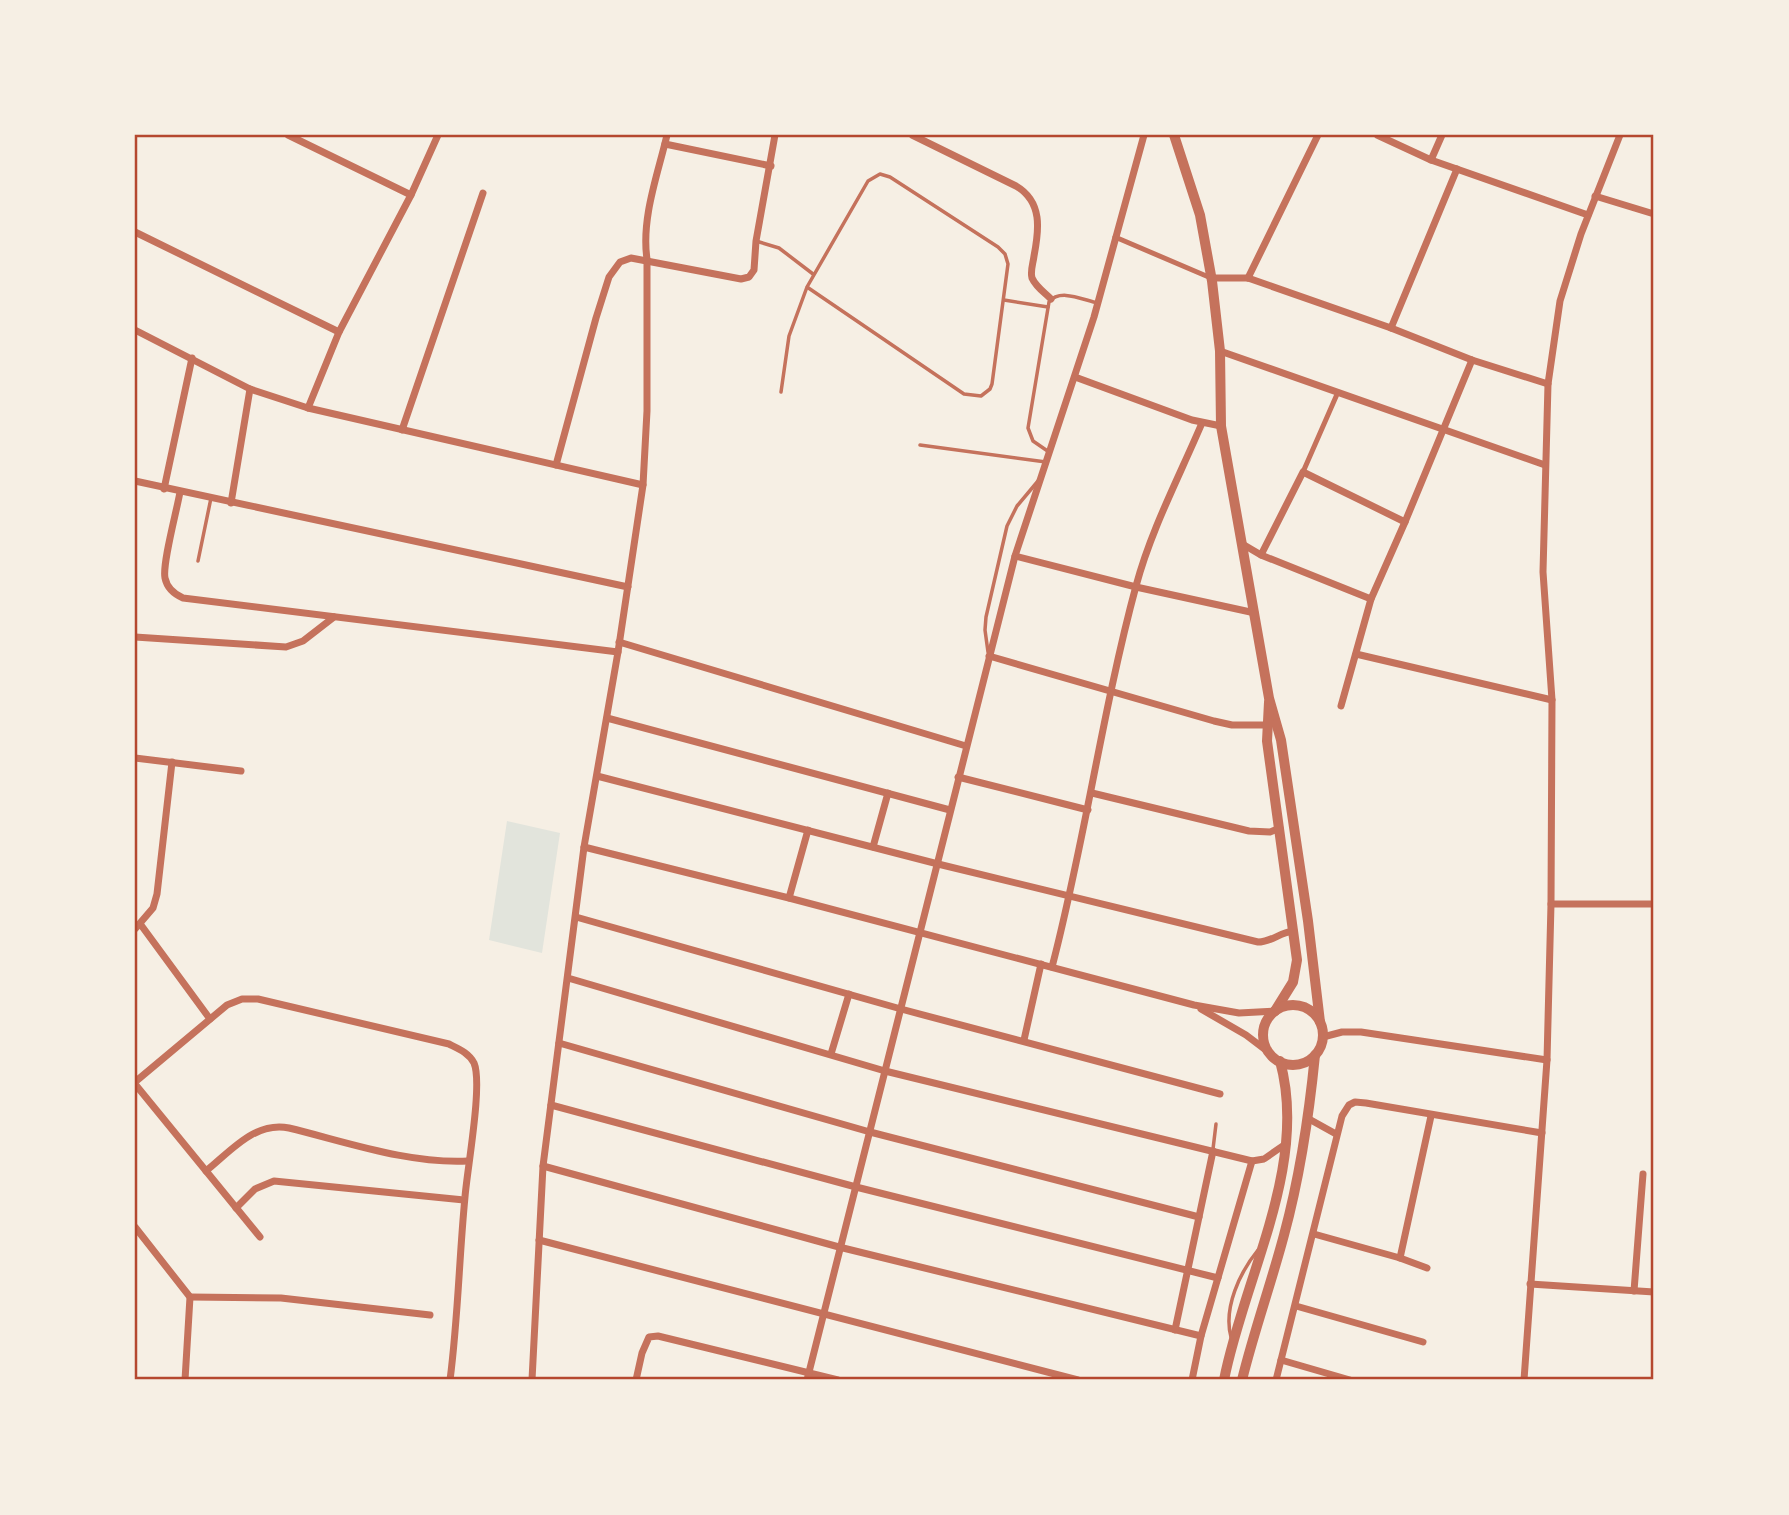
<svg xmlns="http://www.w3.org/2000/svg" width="1789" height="1515" viewBox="0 0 1789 1515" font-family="'PT Sans Narrow',sans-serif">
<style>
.green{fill:#e2e4dc}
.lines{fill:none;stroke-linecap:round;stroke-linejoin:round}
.service{stroke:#c5725c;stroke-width:3.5}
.pedestrian{stroke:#c5725c;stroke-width:5}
.minor{stroke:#c5725c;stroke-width:7}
.tertiary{stroke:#c5725c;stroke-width:10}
.neatline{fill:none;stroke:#b5482f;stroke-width:2.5}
</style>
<rect width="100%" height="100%" fill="#f6efe4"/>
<!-- green -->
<polygon class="green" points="507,821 560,833 542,953 489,940"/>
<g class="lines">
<!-- service -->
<g class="service">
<polyline points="756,241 779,248 813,274"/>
<polyline points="1004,300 1048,307"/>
<polyline points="781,392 789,336 807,287 868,181 880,174 890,177 998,247 1005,254 1008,264 992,384 990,389 981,396 964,394 807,287"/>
<polyline points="920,445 1046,462"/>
<path d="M1049,452L1033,441L1028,428L1049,302C1060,288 1083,300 1098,303"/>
<polyline points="198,561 211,498"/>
<polyline points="988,652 985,630 986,617 1007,526 1017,506 1038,481"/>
<polyline points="1213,1149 1216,1124"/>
<path d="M1231,1337C1223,1308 1240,1272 1258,1250"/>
</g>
<!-- pedestrian -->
<g class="pedestrian">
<polyline points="1115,237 1211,278"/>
<polyline points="1303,472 1338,392"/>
</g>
<!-- minor -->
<g class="minor">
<polyline points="288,135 411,195"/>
<path d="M912,135L1016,186C1043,202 1039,230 1034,256C1033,264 1030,271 1032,278C1036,287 1045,293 1051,299"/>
<polyline points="1377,135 1431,160 1588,215"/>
<polyline points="665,144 771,166"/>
<polyline points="1431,160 1442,135"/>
<polyline points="1595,196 1654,214"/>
<polyline points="135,232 339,332"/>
<polyline points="1211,278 1248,278 1391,328 1472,360 1548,384"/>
<polyline points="1248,278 1318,135"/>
<polyline points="1391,328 1457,169"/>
<polyline points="135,330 250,389 308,408 643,485"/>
<polyline points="1220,351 1545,465"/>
<polyline points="1075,377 1192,420 1221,426"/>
<polyline points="308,408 339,332 411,195 438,135"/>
<polyline points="402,430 483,193"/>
<polyline points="556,465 596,318 609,277 620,262 631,258 741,279 749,277 754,270 756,241 775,135"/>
<polyline points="135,481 628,587"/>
<polyline points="164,489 192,358"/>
<path d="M180,492C177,510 162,564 165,578C167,588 174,594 183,598L618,652"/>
<polyline points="231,503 250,389"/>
<polyline points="1244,545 1261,555 1371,599"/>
<polyline points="1261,555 1303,472 1405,522"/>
<polyline points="1015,556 1136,587 1255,613"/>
<polyline points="135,637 286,647 303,641 334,617"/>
<polyline points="619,642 966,746"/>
<polyline points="1356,654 1552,700"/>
<polyline points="989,656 1214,721 1232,725 1267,725"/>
<polyline points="1341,706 1371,599 1405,522 1472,360"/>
<polyline points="607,718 950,810"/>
<polyline points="135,758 241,771"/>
<path d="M597,776L938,864L1258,942C1272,942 1280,932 1294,931"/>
<polyline points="958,777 1088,810"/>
<polyline points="1092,793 1249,831 1270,832 1280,828"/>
<polyline points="584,847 789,898 1194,1005 1239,1013 1275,1011"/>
<polyline points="873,847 888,793"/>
<polyline points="789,898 808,830"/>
<polyline points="1551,904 1654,904"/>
<polyline points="576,917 901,1009 1220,1094"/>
<polyline points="141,925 210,1019"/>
<polyline points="135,929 153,908 157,894 172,762"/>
<path d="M1052,967C1085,841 1102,712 1136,586C1151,530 1179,477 1202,423"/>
<polyline points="568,978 885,1071 1252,1161 1264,1159 1287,1143"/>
<polyline points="1201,1009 1246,1035 1271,1054"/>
<polyline points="1323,1037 1342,1032 1361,1032 1547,1060"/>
<polyline points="1024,1040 1041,964"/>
<polyline points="559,1043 870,1132 1199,1217"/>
<polyline points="831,1054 849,994"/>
<path d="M135,1082L227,1005L242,999H258L449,1044C459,1049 469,1053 474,1063C483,1084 467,1170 465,1197C459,1259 458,1319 450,1380"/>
<polyline points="135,1084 260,1237"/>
<polyline points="551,1105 856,1187 1218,1278"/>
<polyline points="1309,1119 1336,1134"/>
<polyline points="543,1166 839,1247 1201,1336"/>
<path d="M206,1171C231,1151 255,1121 289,1128C347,1142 408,1164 468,1161"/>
<polyline points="236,1208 255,1189 274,1181 464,1200"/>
<polyline points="135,1227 190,1297 185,1380"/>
<polyline points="1314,1234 1400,1258 1427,1268"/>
<polyline points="539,1240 1078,1380"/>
<polyline points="1400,1258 1431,1116"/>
<polyline points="1530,1284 1654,1292"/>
<polyline points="1634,1291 1643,1174"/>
<polyline points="190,1297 281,1298 430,1315"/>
<polyline points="1296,1306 1423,1342"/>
<polyline points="1175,1330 1213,1151"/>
<polyline points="1281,1360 1350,1380"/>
<path d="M532,1380L543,1166L584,847L618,652L643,485L647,411V259C641,218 658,174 667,135"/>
<polyline points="636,1380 642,1353 649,1337 658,1336 838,1380"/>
<polyline points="807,1380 1015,556 1094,317 1144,135"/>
<polyline points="1192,1380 1201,1336 1252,1161"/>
<polyline points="1276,1380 1342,1116 1349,1105 1355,1102 1366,1103 1542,1133"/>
<polyline points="1524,1380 1547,1060 1551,904 1552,700 1543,572 1548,384 1560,301 1581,234 1620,135"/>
</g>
<!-- tertiary -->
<g class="tertiary">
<polyline points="1174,135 1200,215 1212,281 1220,351 1221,426 1269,698 1281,740 1308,921 1320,1022"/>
<polyline points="1269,702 1267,741 1297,960 1293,982 1275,1011"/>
<circle cx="1293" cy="1035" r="30"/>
<path d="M1224,1380C1244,1277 1309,1166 1280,1061"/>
<path d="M1242,1380C1254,1331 1271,1284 1284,1235C1300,1176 1309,1116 1315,1055"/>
</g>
</g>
<!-- border -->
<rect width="1789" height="1515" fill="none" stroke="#f6efe4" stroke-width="273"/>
<rect x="136" y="136" width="1516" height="1242" class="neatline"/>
</svg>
